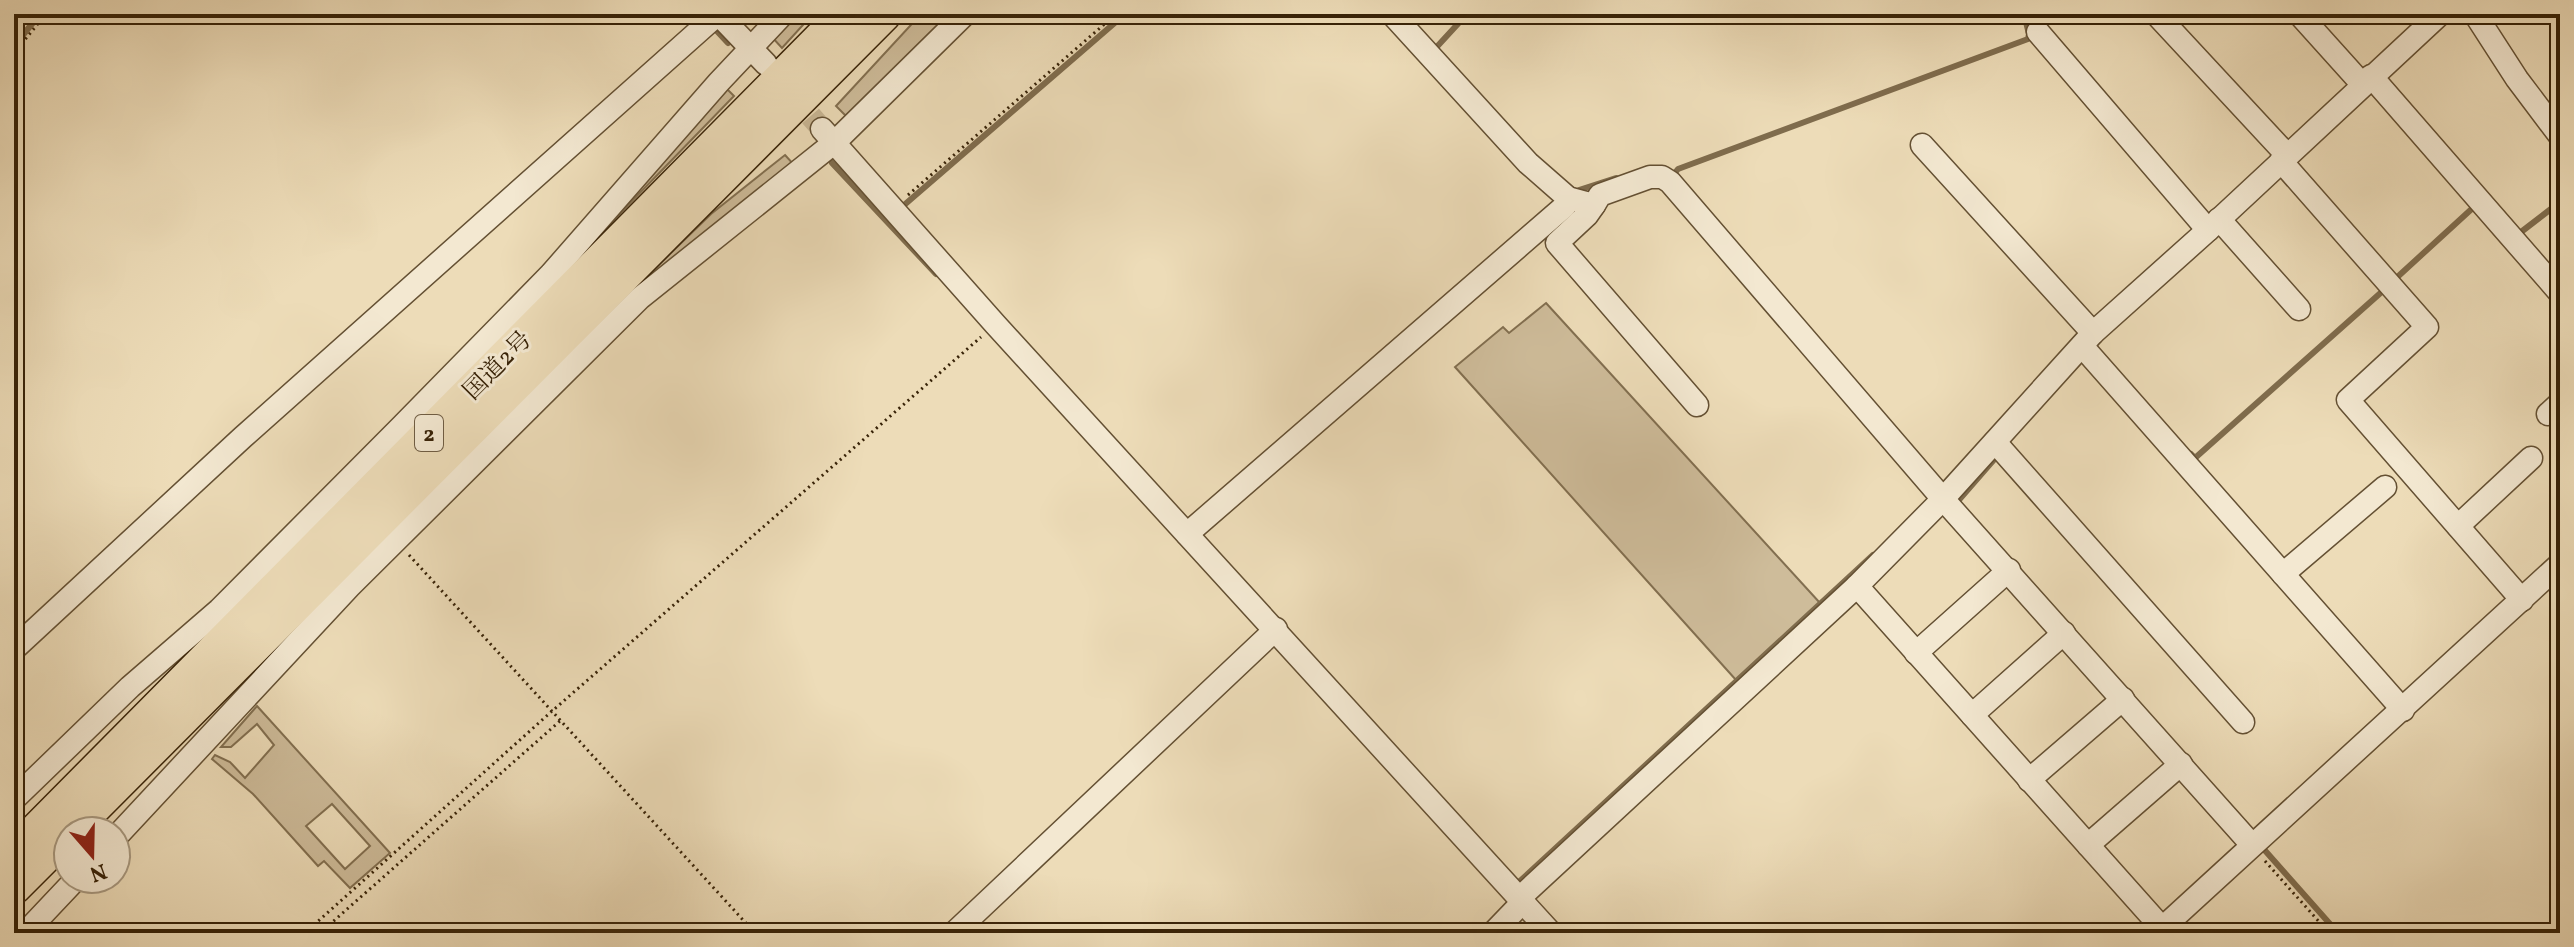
<svg xmlns="http://www.w3.org/2000/svg" width="2574" height="947" viewBox="0 0 2574 947" font-family="Vollkorn,'Noto Serif JP',serif">
<style>
.green{fill:#cebc9a;stroke:#826f50;stroke-width:2;fill-rule:evenodd}
.lines{fill:none;stroke-linecap:round;stroke-linejoin:round}
.stream{stroke:#7f6c4d;stroke-width:6}
.minor-tunnel{stroke:#c9b795;stroke-width:22;stroke-dasharray:22 11;stroke-linecap:butt}
.minor-casing{stroke:#645033;stroke-width:25}
.highway-casing{stroke:#372207;stroke-width:37}
.path{stroke:#372207;stroke-width:3;stroke-dasharray:2 4;stroke-linecap:butt}
.minor{stroke:#f3e8d1;stroke-width:22}
.highway{stroke:#eddcb8;stroke-width:34}
.labels{text-anchor:middle;stroke-width:6;stroke-linejoin:round;paint-order:stroke}
.shield{fill:#f3e8d1;stroke:#6f5d44;stroke-width:2}
.shield-label{font-size:22px;font-weight:bold;fill:#372207}
.street-label{font-size:24px;fill:#372207;stroke:#f3e8d1}
</style>
<rect width="100%" height="100%" fill="#eddcb8"/>
<filter id="stains"><feTurbulence type="fractalNoise" baseFrequency=".0025" numOctaves="4"/><feColorMatrix values="0 0 0 0 .2 0 0 0 0 .09 0 0 0 0 .02 0 0 0 .5 -.17"/></filter>
<radialGradient id="worn" r=".72"><stop offset=".6" stop-color="#630" stop-opacity="0"/><stop offset="1" stop-color="#630" stop-opacity=".3"/></radialGradient>
<!-- green -->
<g class="green">
<polygon points="792,14 813,14 782,48 771,36"/>
<polygon points="921,14 953,14 849,119 836,106"/>
<polygon points="725,87 734,96 600,234"/>
<polygon points="785,155 796,167 640,287 640,283 711,214"/>
<polygon points="1546,303 1820,603 1736,680 1455,367 1503,327 1509,333"/>
<path d="M257,706L390,853L350,888L324,861L318,866L253,794L212,759L215,755L230,762L245,778L274,745L257,724L231,747H221ZM332,804L370,846L345,869L306,826Z"/>
</g>
<g class="lines">
<!-- stream -->
<g class="stream">
<polyline points="701,14 728,43"/>
<polyline points="14,46 40,14"/>
<polyline points="1433,51 1467,14"/>
<polyline points="832,163 936,274"/>
<polyline points="1674,174 1678,169 2028,39 2029,34 2024,14"/>
<polyline points="1577,195 1579,190 1616,178"/>
<polyline points="903,206 1125,14"/>
<polyline points="2521,232 2560,202"/>
<polyline points="2393,281 2476,205"/>
<polyline points="2191,454 2195,458 2385,289"/>
<polyline points="1958,501 1998,455"/>
<polyline points="2261,846 2338,933"/>
<polyline points="1519,882 1873,555"/>
</g>
<!-- minor-tunnel -->
<polyline class="minor-tunnel" points="789,91 822,129"/>
<defs>
<g id="minor">
<polyline points="1392,14 1528,163 1568,198 1594,205 1600,195 1650,177 1662,177 1670,182 1943,499 2252,845"/>
<polyline points="2156,14 2287,155"/>
<polyline points="2299,14 2362,84"/>
<polyline points="2475,14 2517,79 2560,136"/>
<polyline points="719,15 766,64"/>
<polyline points="2038,32 2208,230"/>
<polyline points="2371,76 2560,293"/>
<polyline points="822,129 995,324 1551,933"/>
<polyline points="1922,145 2093,333"/>
<polyline points="2281,161 2427,327 2348,400 2522,600"/>
<polyline points="1594,205 1587,215 1557,243 1697,405"/>
<polyline points="2219,219 2299,309"/>
<polyline points="2082,346 2403,710"/>
<polyline points="2548,414 2560,403"/>
<polyline points="1995,442 2243,722"/>
<polyline points="2458,526 2531,458"/>
<polyline points="1187,534 1565,206 1568,198"/>
<polyline points="2283,574 2385,487"/>
<polyline points="1857,586 2162,928"/>
<polyline points="14,649 243,437 718,14"/>
<polyline points="1916,653 2009,570"/>
<polyline points="1972,715 2064,633"/>
<polyline points="2029,780 2123,699"/>
<polyline points="14,799 130,687 219,610 401,427 551,274 719,82 783,14"/>
<polyline points="116,837 349,587 640,298 835,142 965,14"/>
<polyline points="2088,845 2181,764"/>
<polyline points="25,933 76,879"/>
<polyline points="954,933 1276,629"/>
<polyline points="1493,933 1518,907 1526,892 1857,586 1943,499 2093,333 2208,230 2440,14"/>
<polyline points="2157,933 2560,564"/>
</g>
<g id="highway">
<polyline points="70,831 884,14"/>
<polyline points="14,853 845,14"/>
<polyline points="14,887 68,833"/>
</g>
</defs>
<!-- minor casing -->
<use href="#minor" class="minor-casing"/>
<!-- highway casing -->
<use href="#highway" class="highway-casing"/>
<!-- path -->
<g class="path">
<polyline points="14,53 46,14"/>
<polyline points="908,195 1116,14"/>
<polyline points="409,555 755,933"/>
<polyline points="2265,861 2329,933"/>
<polyline points="305,933 551,712 981,337"/>
<polyline points="320,933 560,721"/>
</g>
<!-- minor -->
<use href="#minor" class="minor"/>
<!-- highway -->
<use href="#highway" class="highway"/>
</g>
<g class="labels">
<!-- shield labels -->
<rect class="shield" x="415" y="415" width="28" height="36" rx="6"/>
<g class="shield-label">
<text x="429" y="441">2</text>
</g>
<!-- street labels -->
<g class="street-label">
<text transform="translate(497 365) rotate(-45)" y="8">国道2号</text>
</g>
</g>
<!-- margin -->
<rect width="2574" height="947" fill="none" stroke="#eddcb8" stroke-width="48"/>
<rect x="16" y="16" width="2542" height="915" fill="none" stroke="#372207" stroke-width="4"/>
<rect x="24" y="24" width="2526" height="899" fill="none" stroke="#372207" stroke-width="2"/>
<!-- north arrow -->
<g transform="translate(92 855) rotate(160)"><circle r="38" fill="#f3e8d1" stroke="#a89980" stroke-width="2"/>
<path d="M0-6L14 30L0 20L-14 30Z" fill="#8f2418"/>
<text y="-12" font-size="22" font-weight="bold" text-anchor="middle" fill="#372207">N</text>
</g>
<rect width="100%" height="100%" filter="url(#stains)"/>
<rect width="100%" height="100%" fill="url(#worn)"/>
</svg>
